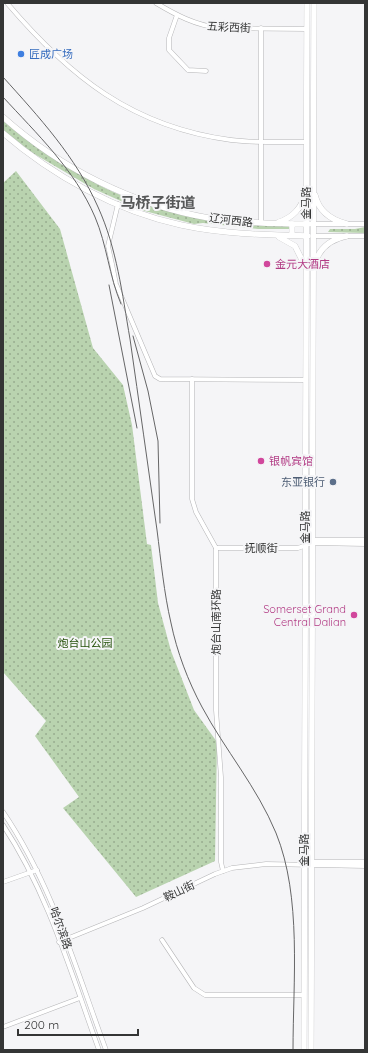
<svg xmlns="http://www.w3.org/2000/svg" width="368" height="1053" viewBox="0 0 368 1053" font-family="Quicksand,'Noto Sans SC',sans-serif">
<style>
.grass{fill:url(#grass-dots)}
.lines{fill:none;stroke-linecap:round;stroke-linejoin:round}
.minor-casing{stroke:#b4b4b6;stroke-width:5}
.major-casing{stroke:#b4b4b6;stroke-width:6}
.minor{stroke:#fff;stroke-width:4}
.major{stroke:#fff;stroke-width:5.5}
.rail{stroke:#666667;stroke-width:1}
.shop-dot{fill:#3f7fe0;stroke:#f5f5f7;stroke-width:1.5}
.hotel-dot{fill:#d1479c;stroke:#f5f5f7;stroke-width:1.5}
.service-dot{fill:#5c6f8a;stroke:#f5f5f7;stroke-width:1.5}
.labels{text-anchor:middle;stroke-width:4;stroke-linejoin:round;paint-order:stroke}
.street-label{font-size:11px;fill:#343535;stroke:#f5f5f7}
.shop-label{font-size:11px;fill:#366cbe;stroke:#f5f5f7;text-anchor:start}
.hotel-label{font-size:11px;fill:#b23c85;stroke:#f5f5f7;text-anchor:start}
.service-label{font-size:11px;fill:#4e5e75;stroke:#f5f5f7;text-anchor:end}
.park-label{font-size:11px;fill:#27530c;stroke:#f5f5f7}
.district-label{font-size:15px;font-weight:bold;fill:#565758;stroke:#f5f5f7}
</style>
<defs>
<pattern id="grass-dots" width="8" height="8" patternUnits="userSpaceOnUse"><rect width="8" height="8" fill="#b9d3af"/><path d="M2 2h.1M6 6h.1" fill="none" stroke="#97ac8f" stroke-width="1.8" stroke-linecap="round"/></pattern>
</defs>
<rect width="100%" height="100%" fill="#f5f5f7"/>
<!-- grass -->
<g class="grass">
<path d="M3,121C33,144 64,167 97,184C156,215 224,225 289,226L290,229H258L203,223L194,224L141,210L94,189L31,152L3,130Z"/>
<polygon points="16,171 60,229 93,348 123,385 132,425 147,544 151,545 158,603 171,651 194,710 217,742 215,861 136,897 63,808 79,797 35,736 46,721 3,672 3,183"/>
<polygon points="365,227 365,233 328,232 330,229 355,229"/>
</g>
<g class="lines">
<defs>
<g id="minor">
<path d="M7,3C69,76 132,127 231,140C256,143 281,142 306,142"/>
<path d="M156,3C176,15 195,25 219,28L307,29"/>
<polyline points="177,15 169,38 169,50 188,70 206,71"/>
<polyline points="118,204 108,246 112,264 116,284 155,376 160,379 306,380"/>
<polyline points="261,223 261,28"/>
<polyline points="313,224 365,224"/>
<polyline points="313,236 365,236"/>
<polyline points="192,379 192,499 196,512 216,548 216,710 221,777 221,862 223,871"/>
<polyline points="312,540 365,540"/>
<polyline points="216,548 298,548 312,543 365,544"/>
<path d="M3,812C52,884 76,969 106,1050"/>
<path d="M3,825C48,893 71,973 99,1050"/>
<polyline points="310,862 365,862"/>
<polyline points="3,882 37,870"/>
<polyline points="162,940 194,988 205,995 304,995"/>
<polyline points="59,942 143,908 215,874 232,868 266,864 365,866"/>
<polyline points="3,1027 80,998"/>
</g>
<g id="major">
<path d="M3,117C60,168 133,205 209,218C242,223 275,224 309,224"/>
<path d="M3,133C53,176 116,211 181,225C223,234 265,235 308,236"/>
<path d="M315,195C319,212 331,220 347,224"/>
<path d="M279,222C292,218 302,208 305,194"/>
<polyline points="292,224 292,235"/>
<polyline points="279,237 295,246 304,264"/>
<path d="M315,263C320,247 331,239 347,236"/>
<polyline points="304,1050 307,3"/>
<polyline points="311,1050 314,3"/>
</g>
</defs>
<!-- minor casing -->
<use href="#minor" class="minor-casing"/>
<!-- major casing -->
<use href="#major" class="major-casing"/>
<!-- minor -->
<use href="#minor" class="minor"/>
<!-- major -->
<use href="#major" class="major"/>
<!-- rail -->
<g class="rail">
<path d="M3,77C39,117 76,157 98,207C117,249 122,293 130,339C139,402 148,466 157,530C161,561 164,593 171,623C177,652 188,681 202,707C225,750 257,787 276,833C302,897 293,981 293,1050"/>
<path d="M3,97C37,134 75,170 95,217C107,245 109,276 121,304"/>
<polyline points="109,285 137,428"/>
<polyline points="133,336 148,391 158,441 160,523"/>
</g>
</g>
<!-- markers -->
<circle class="shop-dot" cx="21" cy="54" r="4"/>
<g class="hotel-dot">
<circle cx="267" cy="264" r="4"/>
<circle cx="261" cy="461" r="4"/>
<circle cx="354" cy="615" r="4"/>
</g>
<circle class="service-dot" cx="333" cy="482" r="4"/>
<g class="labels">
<!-- street labels -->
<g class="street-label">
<text transform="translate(229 27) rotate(3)" y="4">五彩西街</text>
<text transform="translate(306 203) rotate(-90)" y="4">金马路</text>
<text transform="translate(231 220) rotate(7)" y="4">辽河西路</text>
<text transform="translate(305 527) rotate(-90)" y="4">金马路</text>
<text x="261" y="552">抚顺街</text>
<text transform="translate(216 622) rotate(-90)" y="4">炮台山南环路</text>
<text transform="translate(304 850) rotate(-90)" y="4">金马路</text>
<text transform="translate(179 891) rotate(-26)" y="4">鞍山街</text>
<text transform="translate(61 928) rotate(70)" y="4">哈尔滨路</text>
</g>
<!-- shop labels -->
<g class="shop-label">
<text x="29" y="58">匠成广场</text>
</g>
<!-- hotel labels -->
<g class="hotel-label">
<text x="275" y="268">金元大酒店</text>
<text x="269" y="465">银帆宾馆</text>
<text x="346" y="613" text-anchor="end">Somerset Grand<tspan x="346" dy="13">Central Dalian</tspan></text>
</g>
<!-- service labels -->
<g class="service-label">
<text x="325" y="486">东亚银行</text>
</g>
<!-- park labels -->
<g class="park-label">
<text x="85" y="647">炮台山公园</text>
</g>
<!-- district labels -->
<g class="district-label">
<text x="158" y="208">马桥子街道</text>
</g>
</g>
<!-- border -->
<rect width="368" height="1053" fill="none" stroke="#343535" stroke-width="8"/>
<!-- scale -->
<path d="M18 1029v6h120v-6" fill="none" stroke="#343535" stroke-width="2"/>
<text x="24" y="1029" font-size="12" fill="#343535" stroke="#f5f5f7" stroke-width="3" paint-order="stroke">200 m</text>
</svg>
